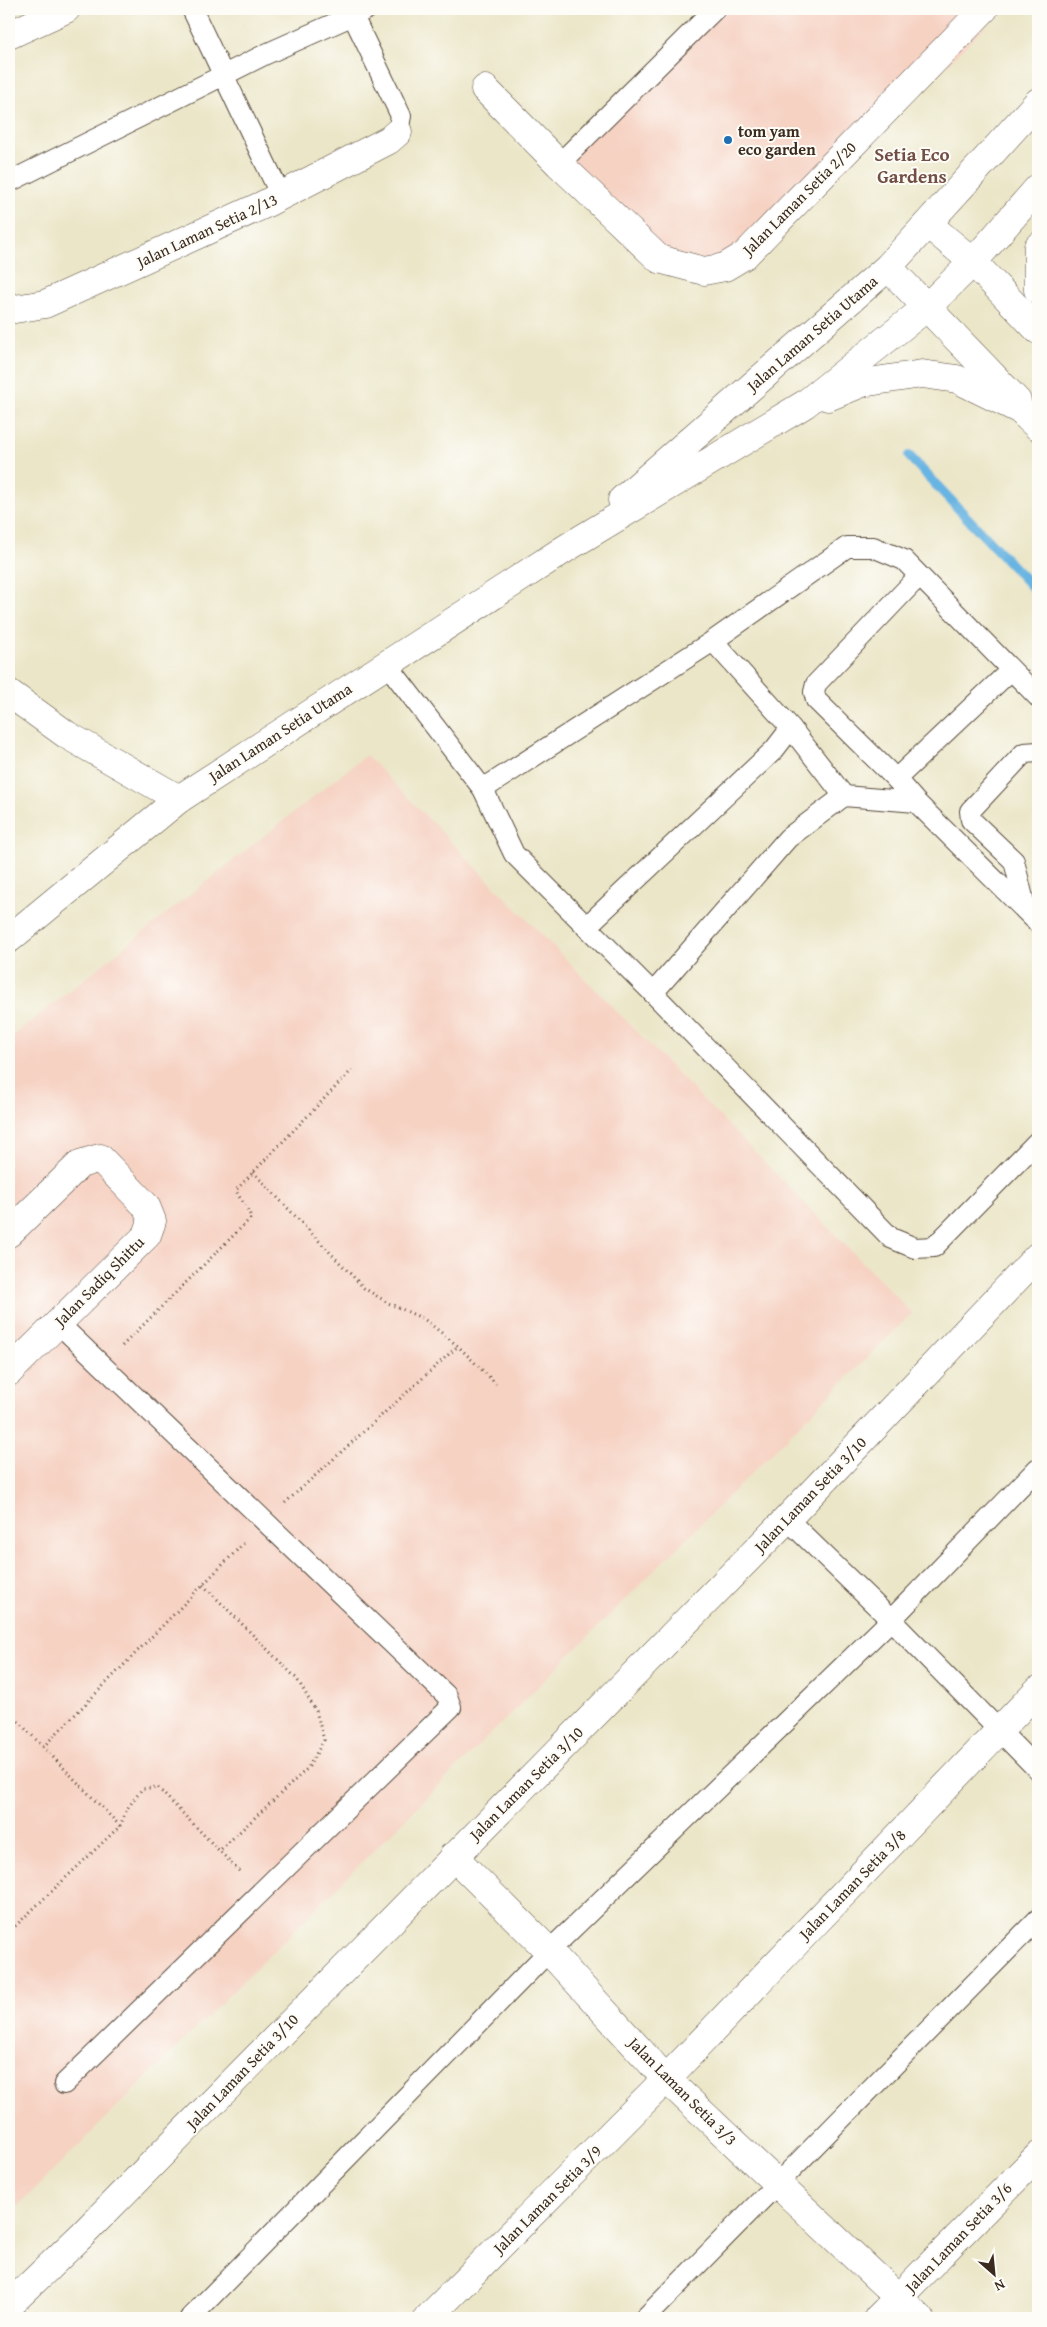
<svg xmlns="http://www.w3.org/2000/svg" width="1047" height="2327" viewBox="0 0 1047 2327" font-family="'Gentium Book Plus',serif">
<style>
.built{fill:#f6d2c3}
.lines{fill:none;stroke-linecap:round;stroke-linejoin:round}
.stream{stroke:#68b4e2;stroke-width:10}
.lane-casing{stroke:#554638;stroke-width:22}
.street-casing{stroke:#554638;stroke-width:29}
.secondary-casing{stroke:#554638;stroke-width:29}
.path{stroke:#554638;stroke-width:3;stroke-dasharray:1 4;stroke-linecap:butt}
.lane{stroke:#fff;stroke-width:20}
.street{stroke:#fff;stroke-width:28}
.secondary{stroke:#fff;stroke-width:28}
.poi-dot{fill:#1f6fb2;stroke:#fdfcf7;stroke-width:2}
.labels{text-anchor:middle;stroke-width:4;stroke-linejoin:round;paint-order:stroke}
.poi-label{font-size:16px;font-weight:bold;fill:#3b2a1e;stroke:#fdfcf7;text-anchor:start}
.street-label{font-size:16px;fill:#3b2a1e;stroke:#fdfcf7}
.quarter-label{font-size:19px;font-weight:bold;fill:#724f45;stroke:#fdfcf7}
</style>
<rect width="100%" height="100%" fill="#fdfcf7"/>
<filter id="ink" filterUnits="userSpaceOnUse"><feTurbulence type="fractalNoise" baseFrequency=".02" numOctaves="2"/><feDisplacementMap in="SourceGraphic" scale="10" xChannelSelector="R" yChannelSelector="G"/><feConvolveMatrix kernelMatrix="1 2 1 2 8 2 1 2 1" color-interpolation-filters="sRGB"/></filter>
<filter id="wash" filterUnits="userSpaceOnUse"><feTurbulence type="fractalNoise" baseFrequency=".0096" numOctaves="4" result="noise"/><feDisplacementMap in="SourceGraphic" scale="20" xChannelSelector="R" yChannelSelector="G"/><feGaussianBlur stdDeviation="1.12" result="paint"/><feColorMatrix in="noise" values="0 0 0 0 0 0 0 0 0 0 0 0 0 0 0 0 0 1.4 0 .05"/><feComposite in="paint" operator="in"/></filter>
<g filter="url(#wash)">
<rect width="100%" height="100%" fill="#ebe6c8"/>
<!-- built -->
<g class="built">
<polygon points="706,9 1002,9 752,264 728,281 701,286 651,269 547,172"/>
<polygon points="366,755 912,1313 9,2215 9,1039"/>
</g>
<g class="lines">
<!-- stream -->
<polyline class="stream" points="909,456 1038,593"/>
</g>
</g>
<g filter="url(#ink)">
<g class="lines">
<defs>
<g id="lane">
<polyline points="192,9 281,196"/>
<polyline points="353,16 401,116 398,132"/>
<polyline points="559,164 715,9"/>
<polyline points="9,182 266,54 367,9"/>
<polyline points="713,641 791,728 844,796"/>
<polyline points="386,663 483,789 514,854 653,993 891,1238 915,1248 934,1247 1038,1141"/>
<polyline points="896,779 1011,670"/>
<polyline points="483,789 713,641 847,547 873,547 904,560 1038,697"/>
<polyline points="916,802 896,779 816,700 814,692 816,684 919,576"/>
<polyline points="1026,910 1014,861 971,820 970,811 1024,753 1038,752"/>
<polyline points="586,927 774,750 791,728"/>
<polyline points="653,993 788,838 844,796 916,802 1038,923"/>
<polyline points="58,1323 447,1696 451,1707 64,2084"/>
<polyline points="787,1519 891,1620 1038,1770"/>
<polyline points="190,2318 549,1951 891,1620 1038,1468"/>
<polyline points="645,2318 1038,1919"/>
</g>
<g id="street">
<polyline points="9,35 66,9"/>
<polyline points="485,89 559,164 659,259 704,271 725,267 745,255 984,9"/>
<polyline points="9,306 15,309 45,304 263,205 389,140 398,132"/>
<polyline points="9,693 67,735 179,799"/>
<polyline points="9,1233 80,1164 100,1158 146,1206 152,1221 147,1235 9,1372"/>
<polyline points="453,1856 549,1951 666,2079 920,2318"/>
<polyline points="9,2305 83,2234 787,1519 1038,1256"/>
<polyline points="428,2318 666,2079 1038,1690"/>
<polyline points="878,2318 1038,2156"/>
</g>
<g id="secondary">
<polyline points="928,224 973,262 1038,330"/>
<polyline points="1038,247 1038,290"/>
<polyline points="888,267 1017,401"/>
<polyline points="828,397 862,383 922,374 957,379 1020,410 1038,427"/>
<polyline points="622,500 888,267 1038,102"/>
<polyline points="9,939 179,799 568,547 805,404 927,307 973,262 1038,188"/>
</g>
</defs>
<!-- lane casing -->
<use href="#lane" class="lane-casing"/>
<!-- street casing -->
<use href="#street" class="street-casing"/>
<!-- secondary casing -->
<use href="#secondary" class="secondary-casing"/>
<!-- path -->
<g class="path">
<polyline points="253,1172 364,1288 388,1303 424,1319 458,1346 496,1384"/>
<path d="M122,1346L251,1218C248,1206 240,1201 236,1190L352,1070"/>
<polyline points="285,1503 458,1346"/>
<polyline points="203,1585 297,1679 316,1711 324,1740 308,1768 219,1851"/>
<polyline points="9,1718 17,1720 120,1826 9,1932"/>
<polyline points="43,1747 246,1541"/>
<polyline points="120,1826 127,1809 142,1789 157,1787 240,1872"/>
</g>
<!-- lane -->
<use href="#lane" class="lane"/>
<!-- street -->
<use href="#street" class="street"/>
<!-- secondary -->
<use href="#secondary" class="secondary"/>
</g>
</g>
<!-- markers -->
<circle class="poi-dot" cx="728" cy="140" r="5"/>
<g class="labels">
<!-- poi labels -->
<g class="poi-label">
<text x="738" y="137">tom yam<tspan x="738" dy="18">eco garden</tspan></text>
</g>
<!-- street labels -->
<g class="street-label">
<text transform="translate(799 198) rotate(-45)" y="6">Jalan Laman Setia 2/20</text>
<text transform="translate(207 230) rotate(-25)" y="6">Jalan Laman Setia 2/13</text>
<text transform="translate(812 333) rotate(-41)" y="6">Jalan Laman Setia Utama</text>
<text transform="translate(280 732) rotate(-33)" y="6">Jalan Laman Setia Utama</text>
<text transform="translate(99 1281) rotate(-45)" y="6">Jalan Sadiq Shittu</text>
<text transform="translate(810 1494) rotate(-46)" y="6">Jalan Laman Setia 3/10</text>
<text transform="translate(526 1783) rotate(-45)" y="6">Jalan Laman Setia 3/10</text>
<text transform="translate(852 1884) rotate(-46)" y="6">Jalan Laman Setia 3/8</text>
<text transform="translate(242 2071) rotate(-46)" y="6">Jalan Laman Setia 3/10</text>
<text transform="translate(683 2091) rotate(45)" y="6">Jalan Laman Setia 3/3</text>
<text transform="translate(547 2199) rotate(-45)" y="6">Jalan Laman Setia 3/9</text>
<text transform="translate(958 2237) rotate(-46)" y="6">Jalan Laman Setia 3/6</text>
</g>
<!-- quarter labels -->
<g class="quarter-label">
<text x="912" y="161">Setia Eco<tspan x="912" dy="22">Gardens</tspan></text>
</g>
</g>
<!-- margin -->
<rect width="1047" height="2327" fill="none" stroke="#fdfcf7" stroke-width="30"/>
<!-- north arrow -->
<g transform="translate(994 2274) rotate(153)" stroke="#fdfcf7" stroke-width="4" paint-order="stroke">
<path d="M0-4L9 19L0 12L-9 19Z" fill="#3b2a1e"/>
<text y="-8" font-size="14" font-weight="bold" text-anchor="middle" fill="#3b2a1e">N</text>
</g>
</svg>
